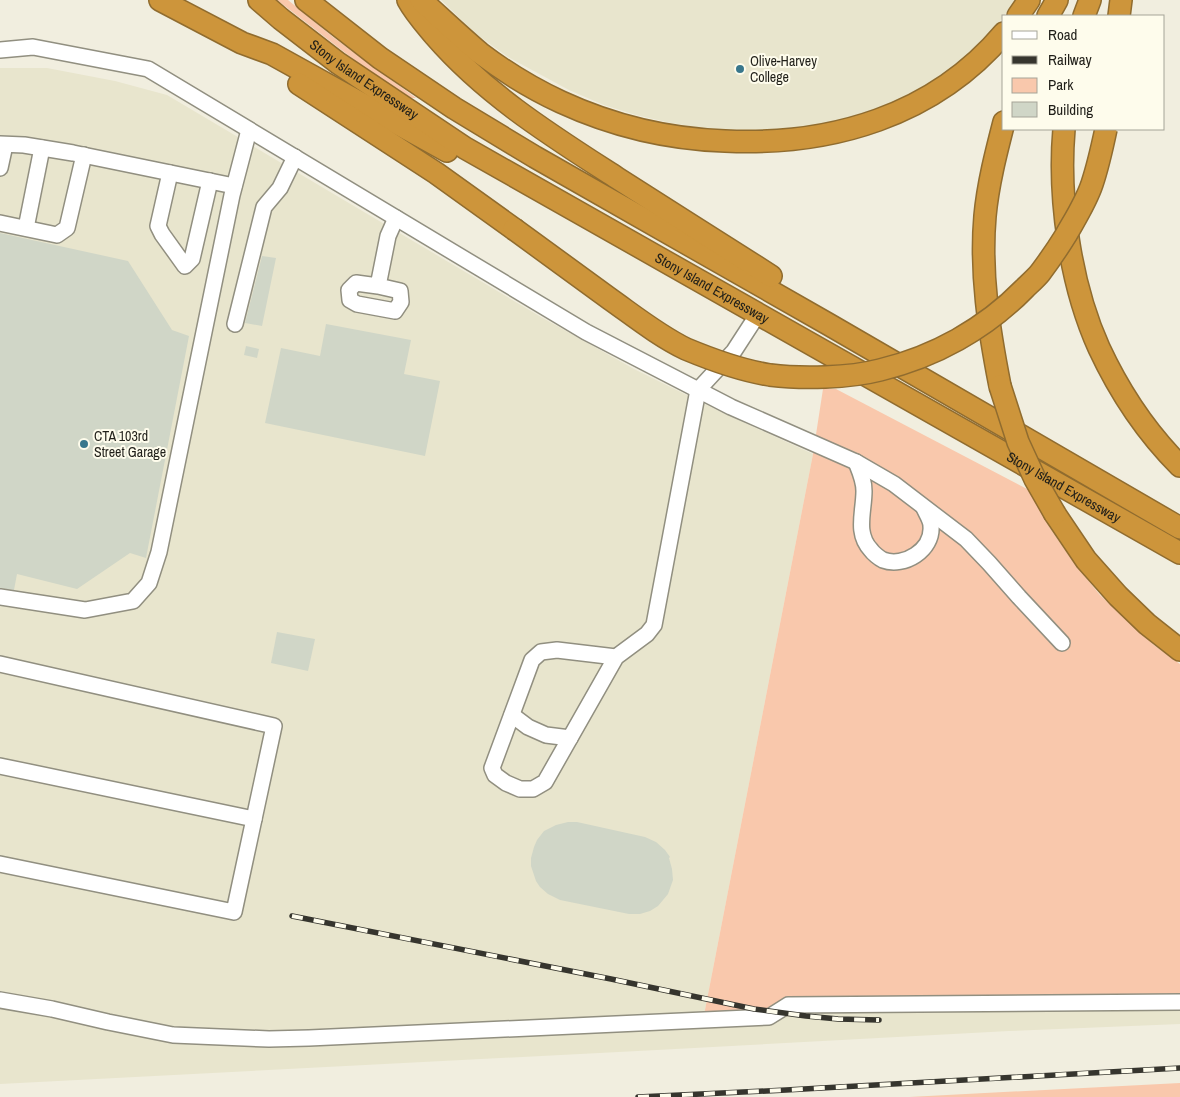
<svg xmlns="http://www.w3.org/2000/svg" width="1180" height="1097" viewBox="0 0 1180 1097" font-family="'Archivo Narrow',sans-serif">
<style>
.built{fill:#e8e5cd}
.green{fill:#f9c8ac}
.building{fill:#d0d6c7}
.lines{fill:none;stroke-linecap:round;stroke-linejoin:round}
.minor-casing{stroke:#918f80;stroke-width:18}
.highway-casing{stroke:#906c2f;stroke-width:24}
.minor{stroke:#fff;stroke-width:15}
.highway{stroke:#cd953b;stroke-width:21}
.rail-casing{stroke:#36352e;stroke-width:5.5}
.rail{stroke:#fefcec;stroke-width:4;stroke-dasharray:11;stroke-linecap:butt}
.highway-bridge-casing{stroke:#906c2f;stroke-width:24;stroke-linecap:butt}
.highway-bridge{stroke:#cd953b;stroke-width:21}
.poi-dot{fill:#39778c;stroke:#fefcec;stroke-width:2}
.labels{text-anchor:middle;stroke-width:4;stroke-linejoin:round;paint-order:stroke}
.poi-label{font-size:14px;fill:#201f19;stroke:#fefcec;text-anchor:start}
.street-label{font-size:14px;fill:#201f19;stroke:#fefcec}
</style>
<rect width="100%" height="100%" fill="#f1eedf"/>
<!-- built -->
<g class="built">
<polygon points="441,0 1016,0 997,25 978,45 958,63 929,84 892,103 860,115 823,124 779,130 745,131 715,130 671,123 636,115 604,105 569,90 508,57 476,34"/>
<polygon points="0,68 47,68 115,81 167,95 541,317 634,369 721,412 813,454 704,1015 1043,1006 1180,1006 1180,1024 1009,1031 657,1050 0,1084"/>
</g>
<!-- green -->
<g class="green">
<polygon points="277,0 288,0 333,37 416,98 410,98 357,62"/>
<polygon points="823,389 836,389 1029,490 1050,528 1074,563 1100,595 1154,645 1180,664 1180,1006 1043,1006 704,1015 813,454"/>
<polygon points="1180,1083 1180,1097 909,1097"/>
</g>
<!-- building -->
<g class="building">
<polygon points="0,233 128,261 172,330 189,336 146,558 130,553 77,589 17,574 14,590 0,588"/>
<polygon points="262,256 276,258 262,326 245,323"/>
<polygon points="326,324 411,340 404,374 440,381 425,456 265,423 281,348 320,356"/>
<polygon points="246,346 259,349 257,358 244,355"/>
<polygon points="277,632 315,639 308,671 271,663"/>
<polygon points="568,822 577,822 645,837 656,842 665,850 670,857 669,858 672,869 673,880 668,894 658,906 650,911 640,914 629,914 560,900 548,894 540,887 536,881 531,866 531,858 534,847 537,840 544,831 556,825"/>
</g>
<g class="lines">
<defs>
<g id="minor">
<polyline points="0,50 33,47 148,69 586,332 731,407 856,462 894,484 966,539 989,563 1019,597 1062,643"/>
<polyline points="0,144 24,145 73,153 234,186"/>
<polyline points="0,168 5,145"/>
<polyline points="170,173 158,226 162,234 185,266 192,259 210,181"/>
<polyline points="0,223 57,235 67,228 84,155"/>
<polyline points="26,228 42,148"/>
<polyline points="378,286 356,283 349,290 350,300 357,304 395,311 401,302 400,291 378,286 388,236 396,218"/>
<polyline points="235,324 264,207 280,188 295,157"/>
<path d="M856,462C860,472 864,480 864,491C864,512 855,533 871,550C873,553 879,558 883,560C904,568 933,550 931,526C931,520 926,513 924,508"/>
<polyline points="0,597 85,610 133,601 149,583 159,552 232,195 249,130"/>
<polyline points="616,657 557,650 541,652 532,660 492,768 495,775 506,783 520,789 533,789 545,782 616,657 647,634 654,625 698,390 734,351 758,314"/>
<polyline points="0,664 274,726 234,912 0,864"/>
<polyline points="512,715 528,727 546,735 570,738"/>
<polyline points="0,766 254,819"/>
<polyline points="0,1000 52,1009 108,1022 173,1035 269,1039 309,1038 769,1017 788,1005 1180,1002"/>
</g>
<g id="highway">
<polyline points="160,0 242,43 272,54 447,151"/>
<path id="s1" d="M259,0L281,19L338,63L465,148L1180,553"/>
<polyline points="306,0 380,58 454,108 535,157 828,324 1180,528"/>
<path d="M408,0C415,13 426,25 435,36C486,95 552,136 617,178C668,211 720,243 771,276"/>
<path d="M421,0C441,18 460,36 480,53C505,72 533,89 561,102C613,126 668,139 725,141C831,146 934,116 1004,33"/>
<polyline points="1018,16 1029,0"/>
<polyline points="1048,16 1057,0"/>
<polyline points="1084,16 1090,0"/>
<polyline points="1119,16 1121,0"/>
<polyline points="299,84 436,173 514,229"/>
<path d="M1064,129C1058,198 1070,284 1099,348C1119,391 1146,432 1180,466"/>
<path d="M1000,386C989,330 980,273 985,216C988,184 996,153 1004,122"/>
<polyline points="1055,514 1086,560 1118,596 1147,624 1180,650"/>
</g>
</defs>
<!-- minor casing -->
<use href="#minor" class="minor-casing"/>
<!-- highway casing -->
<use href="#highway" class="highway-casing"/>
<!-- minor -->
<use href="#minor" class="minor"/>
<!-- highway -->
<use href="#highway" class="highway"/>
<defs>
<g id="rail">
<polyline points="292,916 611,979 754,1009 806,1016 838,1019 879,1020"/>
<polyline points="638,1097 786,1090 1180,1068"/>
</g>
</defs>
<!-- rail casing -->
<use href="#rail" class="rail-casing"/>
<!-- rail -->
<use href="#rail" class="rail"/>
<defs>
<g id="highway-bridge">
<path d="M514,229C546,252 578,276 610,299C634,316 659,336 686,349C710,359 744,371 770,375C802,379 849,378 880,370C934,357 985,329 1024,289C1029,284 1035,279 1040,273C1049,261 1058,248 1066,235C1075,219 1086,202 1092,184C1098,166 1102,148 1106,129"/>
<polyline points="1000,386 1018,442 1035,479 1055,514"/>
</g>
</defs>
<!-- highway-bridge casing -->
<use href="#highway-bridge" class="highway-bridge-casing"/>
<!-- highway-bridge -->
<use href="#highway-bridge" class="highway-bridge"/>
</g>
<!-- markers -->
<g class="poi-dot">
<circle cx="740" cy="69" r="5"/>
<circle cx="84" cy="444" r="5"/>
</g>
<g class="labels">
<!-- poi labels -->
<g class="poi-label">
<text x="750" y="66">Olive-Harvey<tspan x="750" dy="16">College</tspan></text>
<text x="94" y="441">CTA 103rd<tspan x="94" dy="16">Street Garage</tspan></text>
</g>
<!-- street labels -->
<g class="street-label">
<text dy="5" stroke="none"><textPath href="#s1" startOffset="132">Stony Island Expressway</textPath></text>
<text dy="5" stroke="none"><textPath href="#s1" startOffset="538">Stony Island Expressway</textPath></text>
<text dy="5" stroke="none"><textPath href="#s1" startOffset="942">Stony Island Expressway</textPath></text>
</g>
</g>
<!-- legend -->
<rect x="1002" y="15" width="162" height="115" fill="#fefcec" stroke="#a5a498"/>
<rect x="1012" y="31" width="25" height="8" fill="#ffffff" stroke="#a5a498"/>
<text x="1048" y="40" font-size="15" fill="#201f19">Road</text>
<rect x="1012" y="56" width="25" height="8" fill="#36352e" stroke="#a5a498"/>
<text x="1048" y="65" font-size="15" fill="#201f19">Railway</text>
<rect x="1012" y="78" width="25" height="15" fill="#f9c8ac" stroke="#a5a498"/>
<text x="1048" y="90" font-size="15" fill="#201f19">Park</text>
<rect x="1012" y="102" width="25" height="15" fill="#d0d6c7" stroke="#a5a498"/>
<text x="1048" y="115" font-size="15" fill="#201f19">Building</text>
</svg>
